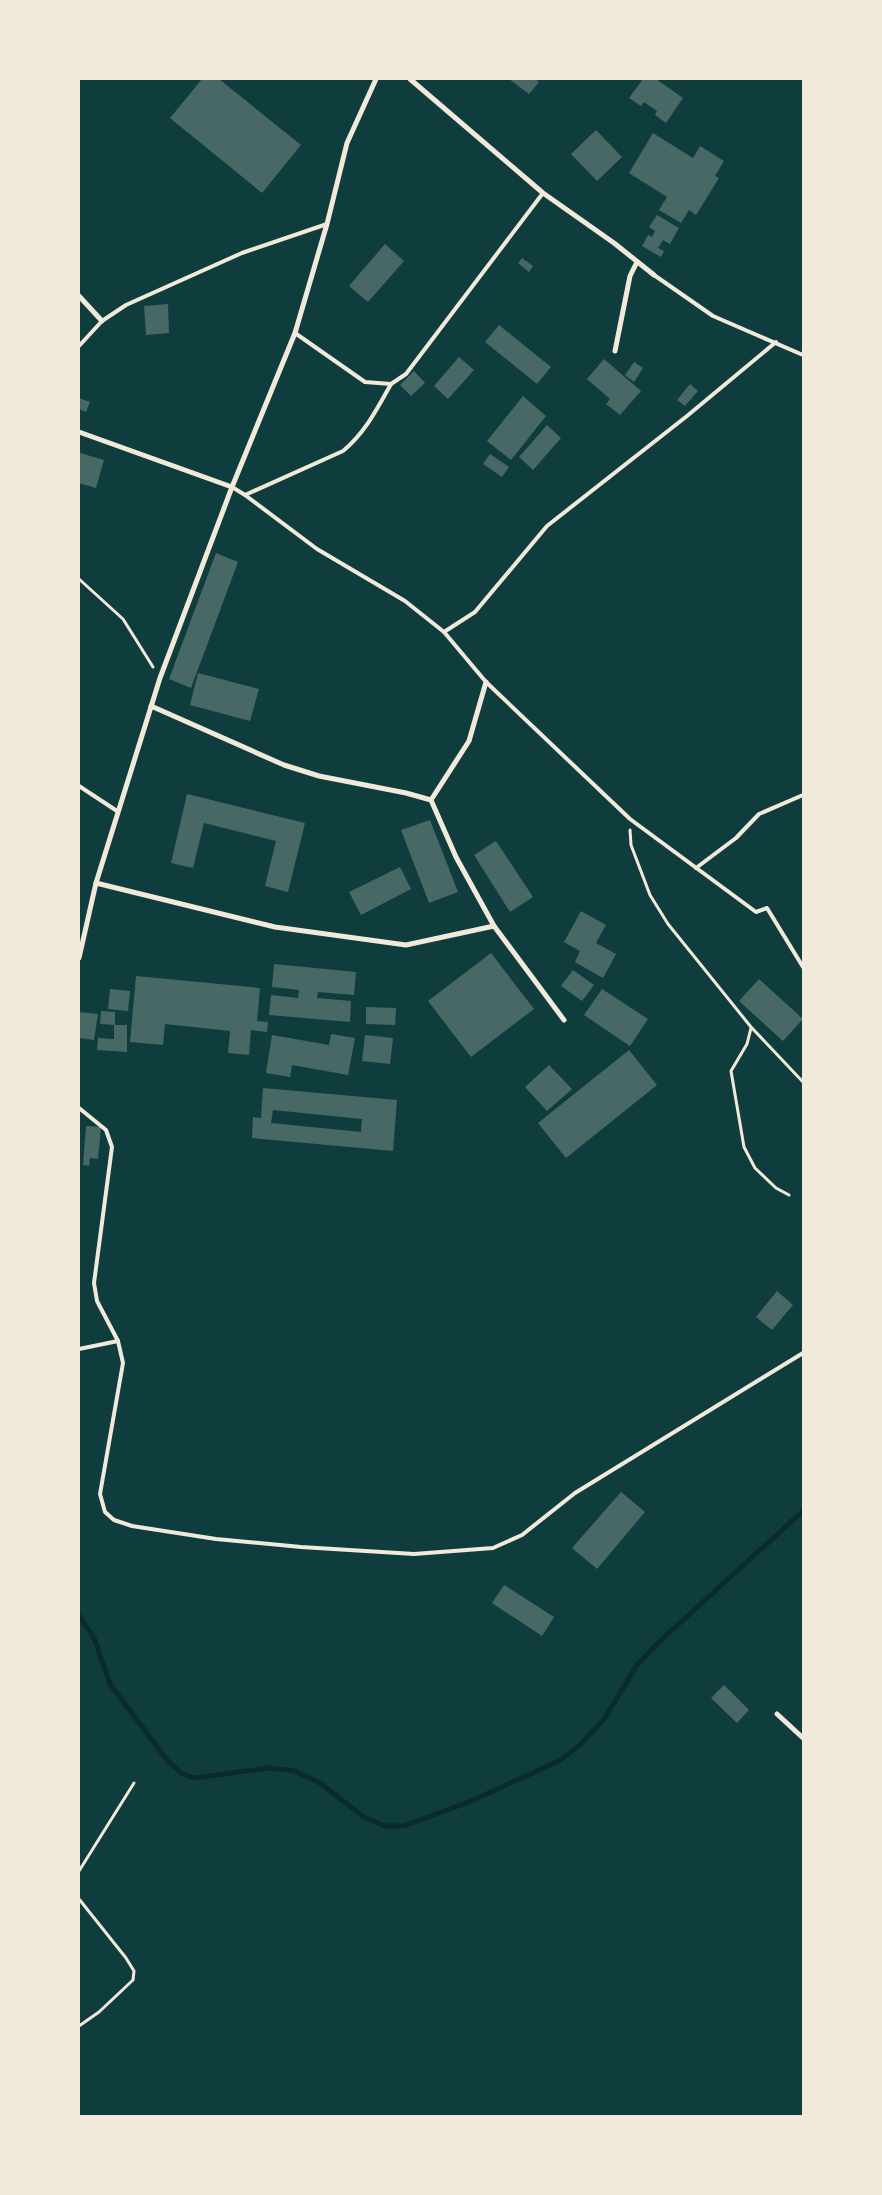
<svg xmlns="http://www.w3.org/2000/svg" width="882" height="2195" viewBox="0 0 882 2195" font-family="Barlow,sans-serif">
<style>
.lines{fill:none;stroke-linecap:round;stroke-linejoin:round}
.stream{stroke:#0a2a2b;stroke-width:5}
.building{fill:#486865;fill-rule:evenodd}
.path{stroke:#f1e9da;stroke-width:3}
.service{stroke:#f1e9da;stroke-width:4}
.minor{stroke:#f1e9da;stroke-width:5}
</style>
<rect width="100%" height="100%" fill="#0f3d3e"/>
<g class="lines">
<!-- stream -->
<polyline class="stream" points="79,1616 94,1638 110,1684 167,1760 181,1773 194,1778 269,1768 295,1771 320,1783 364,1817 384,1826 404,1826 469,1802 559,1761 581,1744 605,1718 637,1665 659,1642 803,1511"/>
</g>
<!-- building -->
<g class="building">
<polygon points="202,79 219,79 301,145 262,193 170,118"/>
<polygon points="509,79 535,79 539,82 529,94"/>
<polygon points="643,79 656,79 683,98 666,123 655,115 657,111 644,102 641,106 629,98"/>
<polygon points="596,130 622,157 597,181 571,154"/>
<polygon points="653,133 693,158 700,146 724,161 715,176 719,178 696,215 689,210 681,223 659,210 667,197 629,173"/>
<polygon points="657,215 679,228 670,244 663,240 658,248 664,251 661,257 642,246 648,235 652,237 655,231 649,227"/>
<polygon points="385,244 404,261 368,302 349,286"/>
<polygon points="522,258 533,266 529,272 518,263"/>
<polygon points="168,304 169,333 146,335 144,306"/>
<polygon points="499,325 551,367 537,384 485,342"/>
<polygon points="459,357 474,370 448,399 434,386"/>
<polygon points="604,359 641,391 620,415 606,404 610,399 587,379"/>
<polygon points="634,362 643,368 634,382 625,375"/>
<polygon points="414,371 425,383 411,396 400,385"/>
<polygon points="690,384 698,391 685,406 677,400"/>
<polygon points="523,396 546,416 511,460 487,441"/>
<polygon points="79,398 90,402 86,412 79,409"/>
<polygon points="547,425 561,438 533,470 519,457"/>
<polygon points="80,453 104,460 96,488 79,483"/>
<polygon points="490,454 509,467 502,477 483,464"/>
<polygon points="216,553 238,562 191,688 169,679"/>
<polygon points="198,673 259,689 250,721 190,705"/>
<polygon points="187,794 305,823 288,892 265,886 276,841 204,823 193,868 171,863"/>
<polygon points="430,820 458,892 429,903 401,830"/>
<polygon points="496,841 533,897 510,912 474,855"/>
<polygon points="400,867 411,889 361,915 349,892"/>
<polygon points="581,911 606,925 596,943 616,954 603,978 575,962 580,951 564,942"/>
<polygon points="491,953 534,1009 471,1057 428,1001"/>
<polygon points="274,964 356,972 354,995 318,992 317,998 351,1001 350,1022 269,1015 271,995 298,998 299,990 272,987"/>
<polygon points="573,970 594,985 582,1001 561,986"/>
<polygon points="136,976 260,988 257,1021 268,1022 267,1032 251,1030 249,1055 228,1053 230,1031 165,1024 163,1045 130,1042"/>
<polygon points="759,979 803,1019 783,1041 739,1001"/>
<polygon points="110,989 130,991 128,1011 108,1009"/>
<polygon points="602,989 648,1019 630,1046 584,1015"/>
<polygon points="366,1007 396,1008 395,1025 366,1024"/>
<polygon points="101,1011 115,1012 115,1025 100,1024"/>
<polygon points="79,1012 98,1014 94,1040 79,1038"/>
<polygon points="114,1025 127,1025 127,1052 97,1050 98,1038 114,1039"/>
<polygon points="331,1034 355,1038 348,1075 292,1065 290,1077 266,1073 272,1035 329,1045"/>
<polygon points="365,1035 393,1038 390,1064 362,1061"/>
<polygon points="629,1050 657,1085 566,1158 538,1123"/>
<polygon points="549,1065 572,1089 547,1111 525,1087"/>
<path d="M263,1088L397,1100L393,1151L252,1138L253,1117L261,1118ZM273,1110L362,1119L361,1132L271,1123Z"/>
<polygon points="86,1126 101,1127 98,1159 90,1158 89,1166 83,1165"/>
<polygon points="777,1291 793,1305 772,1330 756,1317"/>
<polygon points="621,1492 645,1512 597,1569 572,1548"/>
<polygon points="504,1585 554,1617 542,1636 492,1603"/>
<polygon points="724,1685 749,1710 737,1723 711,1698"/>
</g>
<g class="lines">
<!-- path -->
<g class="path">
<polyline points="79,579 123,619 153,667"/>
<polyline points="630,830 631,845 650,895 668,924 751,1027 803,1082"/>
<polyline points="751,1028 747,1044 731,1071 744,1147 755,1168 776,1188 789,1195"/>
<polyline points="79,1871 134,1783"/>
<polyline points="79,1899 126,1958 134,1971 133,1980 99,2012 79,2026"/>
</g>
<!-- service -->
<g class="service">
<polyline points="654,275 713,316 803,355"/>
<polyline points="295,333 365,382 391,384 406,374 543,193"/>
<polyline points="79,346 102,321 126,305 242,253 327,224"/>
<polyline points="232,487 245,495 317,549 405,601 444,632 486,682 630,819 756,912 767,908 803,967"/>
<path d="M245,495L343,451C365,433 377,409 391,384"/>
<polyline points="444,632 475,612 547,526 687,416 776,342"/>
<polyline points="79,786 117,811"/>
<polyline points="696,868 736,838 759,814 803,795"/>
<polyline points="79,1108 106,1130 112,1147 94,1283 97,1301 118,1341 123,1363 100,1494 105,1512 114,1520 132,1526 216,1539 301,1547 414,1554 493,1548 522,1535 575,1493 803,1353"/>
<polyline points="79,1349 118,1341"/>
</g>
<!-- minor -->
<g class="minor">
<polyline points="410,79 543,193 614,243 654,275"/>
<polyline points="79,296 102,321"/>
<polyline points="615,351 630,276 637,262"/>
<polyline points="79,432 232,487"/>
<polyline points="486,682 469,741 431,800 456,857 494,926 564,1020"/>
<polyline points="151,706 284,765 319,776 406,793 431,800"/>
<polyline points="96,883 275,927 406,945 494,926"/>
<polyline points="79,958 96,883 160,678 232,487 295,333 327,224 347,143 376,79"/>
<polyline points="777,1714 803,1738"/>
</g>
</g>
<!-- border -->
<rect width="882" height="2195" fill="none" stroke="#f1e9da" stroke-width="160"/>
</svg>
